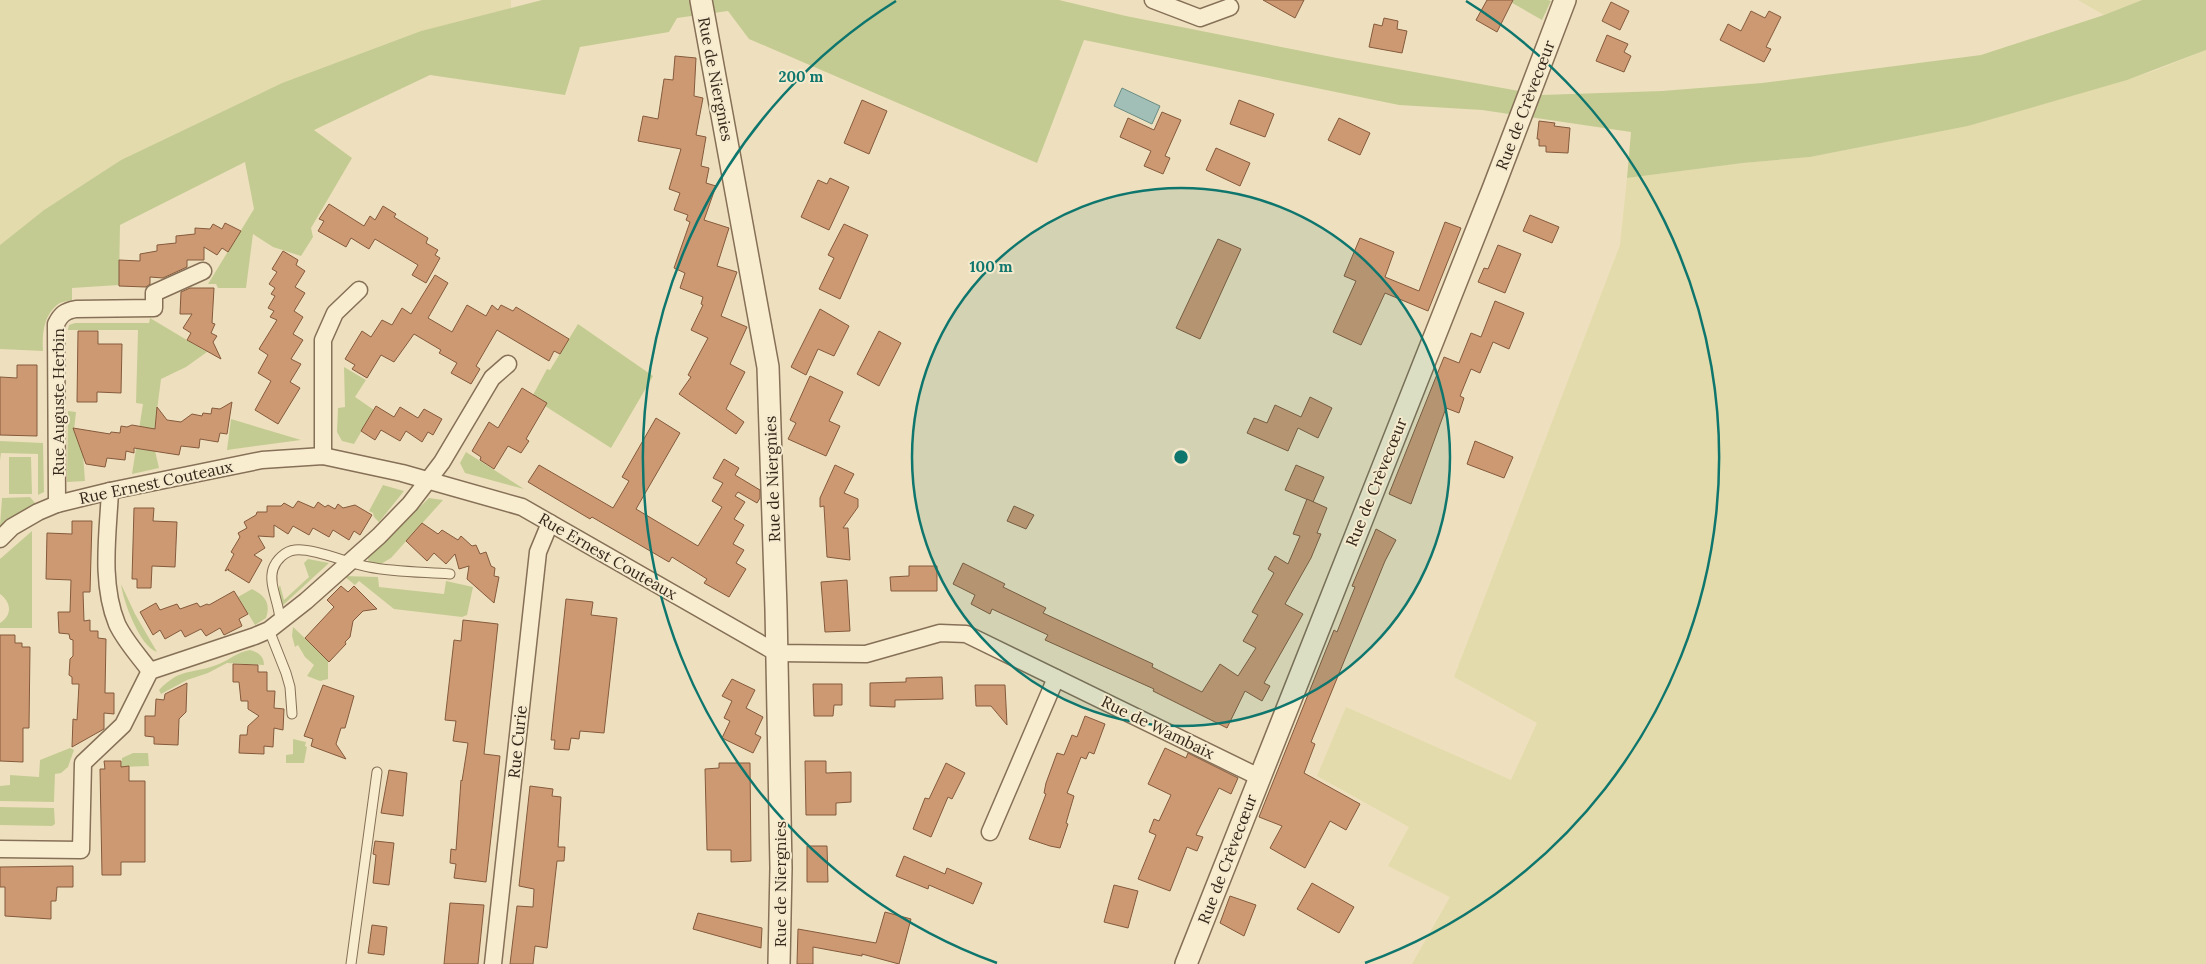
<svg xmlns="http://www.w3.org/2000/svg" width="2206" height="964" viewBox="0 0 2206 964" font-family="Lora,serif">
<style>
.farmland{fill:#e3dbab}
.green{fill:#c4cb92}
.water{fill:#a1bfb6;stroke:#698c84}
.building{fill:#cc9973;stroke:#855a3c}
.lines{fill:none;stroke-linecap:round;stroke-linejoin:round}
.service-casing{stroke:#867057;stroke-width:11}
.minor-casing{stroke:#867057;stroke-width:19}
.tertiary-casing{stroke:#867057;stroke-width:24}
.service{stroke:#f9edd0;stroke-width:9}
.minor{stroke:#f9edd0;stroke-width:16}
.tertiary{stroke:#f9edd0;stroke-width:21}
.ring{fill:none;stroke:#0f766e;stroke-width:2.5}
.labels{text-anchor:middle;stroke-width:4;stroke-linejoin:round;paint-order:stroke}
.street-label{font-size:16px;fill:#35281b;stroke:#f5eacd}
.centre{fill:#0f766e;stroke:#f5eacd;stroke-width:2.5}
.ring-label{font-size:15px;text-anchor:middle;font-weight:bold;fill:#0f766e;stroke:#f5eacd;stroke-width:4;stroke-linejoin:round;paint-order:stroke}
</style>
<rect width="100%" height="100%" fill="#eee0be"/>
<!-- farmland -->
<g class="farmland">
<polygon points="0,0 511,0 511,9 421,31 282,83 121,160 44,210 0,245"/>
<polygon points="2078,0 2142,0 2104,15"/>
<polygon points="2206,50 2206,964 1412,964 1450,897 1388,866 1409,827 1317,776 1346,707 1511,780 1537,723 1454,677 1620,245 1627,178 1743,163 1810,157 1968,126 2154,71"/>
</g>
<!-- green -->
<g class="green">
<path d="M542,0H1059L1126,16L1337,58L1541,95L1662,91L1762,83L1981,55L2104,15L2142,0H2206V50L2127,80L1968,126L1810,157L1743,163L1627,178L1631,132L1482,110L1399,105L1084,40L1037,163L749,39L728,11L677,18L669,32L580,47L565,95L430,75L314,130L352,158L311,228L313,237L301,256L273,247L253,234L246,288H218L216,284H208L254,209L245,162L120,225L119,285L72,288V300C68,301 60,302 57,305C43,316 42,336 43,351L0,349V245L44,210L121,160L282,83L421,31Z"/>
<polygon points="1507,0 1548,0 1551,1 1542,20"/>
<polygon points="150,318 207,352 186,367 161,379 153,442 159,468 132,474 143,404 136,403 138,330 68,330 69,325 75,323 149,323"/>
<polygon points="578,324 653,376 611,448 545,406 533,395 547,369 550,370"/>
<polygon points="344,367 366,380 355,397 374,410 354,444 342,441 337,432 338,408 345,407"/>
<polygon points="68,411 76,412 74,430 83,454 85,481 67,482"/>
<polygon points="231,419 301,440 227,450"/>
<polygon points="0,441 43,443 44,492 38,495 38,454 1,453 0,461"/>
<polygon points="466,452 524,489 465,473 460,463"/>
<polygon points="9,457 31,457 32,494 9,494"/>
<polygon points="383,485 404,491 379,522 374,517 373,513 369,511"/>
<polygon points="30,497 35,503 0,526 2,498"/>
<polygon points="429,498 443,500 391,558 379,565 369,565 368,558"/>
<path d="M32,531V628H0V623C13,615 11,602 0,594V559Z"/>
<path d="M308,559L329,563L282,606C280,599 276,592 280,585L284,600L309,577L304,563Z"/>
<polygon points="344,576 378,577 379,587 444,594 446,581 473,587 467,615 462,617 394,609 359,581 355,585"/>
<path d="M121,584L135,614L157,652C140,647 123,601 121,584Z"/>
<path d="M252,589C265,596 271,603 266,618L255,625L238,597Z"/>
<polygon points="293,627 328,660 328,679 320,681 307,676 314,665 305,657 298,645 295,647 292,636"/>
<path d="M250,650C258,652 264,656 264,665L227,663L208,673L187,680L161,694L159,690C182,666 193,675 219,664C231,659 235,653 250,650Z"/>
<polygon points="293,739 306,742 305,746 307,747 304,763 286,763 286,755 293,754"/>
<polygon points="70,748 74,750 68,767 61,773 55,774 54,802 0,801 0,786 10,785 10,775 39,777 40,760"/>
<polygon points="133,753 148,753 149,766 121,767 122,758"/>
<polygon points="0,807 54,808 55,824 52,826 0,825"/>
</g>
<!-- water -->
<polygon class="water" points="1122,88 1160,106 1152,124 1114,106"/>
<!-- building -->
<g class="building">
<polygon points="1263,0 1304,0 1295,18"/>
<polygon points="1487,0 1513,0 1497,32 1476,20"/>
<polygon points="1611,2 1629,11 1620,30 1602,21"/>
<polygon points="1751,11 1765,18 1769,11 1781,17 1766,47 1771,49 1764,62 1720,40 1728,24 1741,31"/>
<polygon points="1384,18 1398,21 1397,29 1407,31 1402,53 1369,47 1374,24 1382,26"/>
<polygon points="1607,35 1628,44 1624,52 1631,56 1624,72 1596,61"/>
<polygon points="675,56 696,58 694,96 703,98 696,135 706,137 701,166 709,168 706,183 716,186 704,220 729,228 717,266 737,272 721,316 747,327 730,364 745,372 726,409 744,422 736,434 679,394 691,377 688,375 708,338 691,330 703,305 701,304 703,297 680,288 685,273 674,268 690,222 686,220 688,215 674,210 680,193 669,189 681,149 638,141 643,116 658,119 664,79 673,80"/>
<polygon points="862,100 887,111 869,154 844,143"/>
<polygon points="1239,100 1274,114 1265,137 1230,124"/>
<polygon points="1162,112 1181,120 1165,156 1170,158 1163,174 1144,166 1151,151 1120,137 1128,118 1154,130"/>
<polygon points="1339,118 1370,133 1360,155 1328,140"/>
<polygon points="1539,121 1555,123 1554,126 1570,128 1568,153 1546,152 1546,146 1539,146 1539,139 1537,139"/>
<polygon points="1216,148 1250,163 1240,186 1206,170"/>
<polygon points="830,178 849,187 829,230 801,217 818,180 827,184"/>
<polygon points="329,204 364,226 370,216 375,220 383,206 396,214 394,217 428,238 426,243 438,250 435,255 440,258 426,283 412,275 418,265 375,239 369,249 351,238 346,247 318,231 324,221 319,219"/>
<polygon points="1530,215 1559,227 1552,243 1523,231"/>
<polygon points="1445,222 1461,228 1428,311 1385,293 1361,345 1333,332 1356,281 1344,276 1360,238 1394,252 1385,277 1419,291"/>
<polygon points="225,223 241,231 228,252 222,248 217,255 204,247 204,260 187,260 187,267 163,278 150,277 150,284 146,287 119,286 119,260 140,261 140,254 157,251 157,245 176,243 176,236 195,234 195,228 210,229 213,224 222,229"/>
<polygon points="844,224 868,235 840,299 819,289 834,258 828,255"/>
<polygon points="1218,239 1241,249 1200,339 1176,328"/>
<polygon points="1498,245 1521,254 1505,293 1478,282 1484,268 1488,269"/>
<polygon points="283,251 298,260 296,265 305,271 295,287 305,293 294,311 303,317 293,334 303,340 291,359 301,364 290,382 300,388 278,424 255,410 271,381 258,373 268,355 259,349 277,320 270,317 274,311 268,308 275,296 271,294 275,288 269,284 277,272 272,269"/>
<polygon points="435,275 448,283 428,318 452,332 467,305 486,316 492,305 498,310 501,305 513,311 516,307 569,339 560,354 554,351 549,361 497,330 476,366 480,369 471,384 451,373 457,363 439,353 441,350 414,334 394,362 381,355 367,378 352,369 355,365 345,359 362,331 371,337 382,320 392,325 402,308 411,314"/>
<polygon points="190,288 214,288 212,323 215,324 211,333 217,336 213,342 221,359 187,340 191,333 183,328 192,314 180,314 181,292"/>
<polygon points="1495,301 1524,313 1509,349 1493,342 1480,373 1471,369 1460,396 1464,398 1459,413 1446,408 1411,504 1389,494 1444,357 1459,363 1471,333 1481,337"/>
<polygon points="820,309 849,326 834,356 818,349 806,375 791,367"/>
<polygon points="78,331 98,331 98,344 122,344 121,393 97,392 97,402 77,402"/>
<polygon points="879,331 901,343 879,386 857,374"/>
<polygon points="17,365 37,365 37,436 0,435 0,377 17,378"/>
<polygon points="810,376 843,392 829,421 840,426 826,456 788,439 796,423 790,420"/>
<polygon points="522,388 547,403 526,439 529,441 521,453 508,446 494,469 480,460 481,457 472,451 489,422 498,428"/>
<polygon points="1310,397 1332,408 1318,438 1298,428 1288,451 1247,433 1254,418 1267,423 1275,405 1301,417"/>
<polygon points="232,402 227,434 220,433 218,442 200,439 199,448 181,446 179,455 134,448 134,453 126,451 125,460 107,458 105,467 86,464 73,428 110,434 111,432 120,433 121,426 127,427 132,425 155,429 157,407 167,420 181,422 192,414 202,416 203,413 211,414 212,408 220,409"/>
<polygon points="376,406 394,417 400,407 418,418 424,409 442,419 433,435 428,432 422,442 406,431 400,441 381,430 375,440 361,431"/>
<polygon points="656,418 680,433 636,509 698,546 722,507 712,501 723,483 713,478 724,459 739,468 735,475 760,490 760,498 757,503 738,492 735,496 745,502 734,519 744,525 733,544 744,550 736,563 746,569 729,597 704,583 707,579 672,557 669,562 592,517 590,519 528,482 539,465 613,508 629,481 622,477"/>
<polygon points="1475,441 1513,457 1504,478 1467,464"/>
<polygon points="835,465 854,474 844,493 858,499 858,507 843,528 848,528 850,560 827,557 824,506 820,507 820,498"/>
<polygon points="1296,465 1324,477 1313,502 1285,490"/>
<polygon points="1307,499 1327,508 1317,533 1321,534 1311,558 1285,604 1303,614 1264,683 1270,686 1262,701 1245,691 1227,728 1153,691 1154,689 1045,640 1048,635 992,609 990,614 971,604 975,595 953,584 963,563 1005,584 1003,587 1046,608 1043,613 1153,664 1152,667 1202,692 1220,664 1238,676 1256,648 1243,641 1258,615 1252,612 1274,573 1268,569 1275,556 1288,564 1300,536 1293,534"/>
<polygon points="298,501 314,508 318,502 325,507 328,505 335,509 338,504 343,508 355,505 372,515 360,535 354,531 349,540 333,530 329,537 313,528 309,535 293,526 288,534 274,525 274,537 258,536 265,548 254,555 262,560 249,583 228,570 229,569 225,571 234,554 231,552 240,537 238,533 247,528 244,522 256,515 257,512 267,512 267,506 281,506 284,503 293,508"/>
<polygon points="1014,506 1034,515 1026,529 1007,521"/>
<polygon points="134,508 154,508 153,521 177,522 175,567 152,566 151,588 137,588 137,579 132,579"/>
<polygon points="72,521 92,521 90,592 83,592 84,621 90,620 90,631 98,631 98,638 106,639 105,693 114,693 114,714 104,713 104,729 72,747 73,719 77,720 79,684 72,684 72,677 69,675 70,659 73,656 73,640 70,639 69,634 59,633 58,612 70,612 71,580 46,579 47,533 72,534"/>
<polygon points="422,523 438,534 442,530 458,540 461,536 472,546 476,545 480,554 486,552 491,566 495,568 494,576 499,577 494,603 467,579 469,566 459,569 455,554 446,564 434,553 427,561 406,541"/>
<polygon points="1376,529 1396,540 1385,561 1311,742 1315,744 1304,773 1360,804 1346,830 1330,821 1305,868 1270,848 1282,826 1259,817 1334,630 1337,632 1355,587 1352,586"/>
<polygon points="909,566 937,566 937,591 891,591 890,577 909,576"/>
<polygon points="847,580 850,631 825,632 821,582"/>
<polygon points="341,586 348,592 354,586 377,609 363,611 353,621 350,637 345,642 346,644 329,662 305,638 334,607 327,600"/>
<polygon points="234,591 248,614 239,619 242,626 224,635 220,628 206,636 201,629 185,637 181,630 165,639 160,630 153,635 140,612 156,603 160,610 177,604 180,609 197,603 200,607 207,604 209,605"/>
<polygon points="566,599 593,602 591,615 617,618 604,733 580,731 579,739 571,738 569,750 554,749 555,740 551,740"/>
<polygon points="463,620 498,624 484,754 500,756 486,882 454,878 456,864 450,863 451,849 456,850 461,780 462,781 468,743 453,741 456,721 445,720 454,640 461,641"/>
<polygon points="0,635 15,635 15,643 22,643 22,647 30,647 29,728 23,728 23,762 0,761"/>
<polygon points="233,664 258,665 258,672 267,672 267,691 275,691 274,708 284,709 283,730 274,728 273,747 264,746 264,754 239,753 240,735 247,735 248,726 259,716 248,709 248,701 241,701 239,682 233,682"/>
<polygon points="942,677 943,699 895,700 895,707 870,706 870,683 906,682 906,678"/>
<polygon points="732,679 755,690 746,708 763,717 755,734 761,737 753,753 722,738 730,721 724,718 732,701 722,696"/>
<polygon points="187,683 186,712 179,719 178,745 154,744 154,737 145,736 145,716 155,716 156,699 164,700 165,694"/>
<polygon points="813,684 842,684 842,705 834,705 833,716 814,716"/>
<polygon points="323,685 354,696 345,728 341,728 336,744 346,759 311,746 313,739 304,736"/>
<polygon points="975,685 1005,685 1007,725 991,706 976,706"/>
<polygon points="1085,716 1105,724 1094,754 1089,752 1086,759 1081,757 1067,793 1074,796 1066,823 1068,824 1060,848 1050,846 1029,839 1046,794 1044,793 1046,783 1057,753 1064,755 1072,735 1077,737"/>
<polygon points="1165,748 1186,758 1188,753 1238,778 1231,794 1219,788 1196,835 1203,837 1197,851 1187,847 1170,891 1138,879 1156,835 1149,832 1154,819 1159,821 1171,795 1148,784"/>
<polygon points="104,761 121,761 121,767 129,766 129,781 145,781 145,862 121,862 121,875 102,875 100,769 105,769"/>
<polygon points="805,761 826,761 826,773 851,772 851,802 836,803 836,815 806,815"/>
<polygon points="719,763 750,763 751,861 731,862 731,850 707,850 705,769 719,768"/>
<polygon points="946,763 965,773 952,799 948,797 931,837 913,829 925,798 929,799"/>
<polygon points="389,770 407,773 403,816 381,813"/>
<polygon points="530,786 553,789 552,796 561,797 558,847 565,847 564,861 557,861 547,948 535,946 533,964 510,964 517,906 533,907 534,889 519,886"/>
<polygon points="375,841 394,843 389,885 373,883 376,855 373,854"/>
<polygon points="807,846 827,846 828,882 807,882"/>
<polygon points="904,856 945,874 947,868 982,883 973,904 929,885 928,889 896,876"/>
<polygon points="73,866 73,887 57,887 56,901 51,901 51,919 5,916 5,887 0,887 0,867"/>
<polygon points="1312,883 1354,907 1339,933 1297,909"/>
<polygon points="1114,885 1138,891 1128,928 1104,922"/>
<polygon points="1230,896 1256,905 1244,936 1220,923"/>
<polygon points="450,903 484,905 478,964 444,964"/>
<polygon points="885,912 911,919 899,964 862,954 862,956 813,947 813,964 797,964 798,929 876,943"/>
<polygon points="698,913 762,928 761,948 693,929"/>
<polygon points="372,925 387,927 384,955 368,953"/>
</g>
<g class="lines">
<defs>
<g id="service">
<path d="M280,621C280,604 268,585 273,569C276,560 285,551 295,550C314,548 350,564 369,567C394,572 424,572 450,574"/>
<polyline points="269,630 286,673 290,687 292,714"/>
<polyline points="351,964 377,772"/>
</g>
<g id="minor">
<polyline points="1153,0 1200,18 1230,7"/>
<polyline points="323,456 323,340 335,313 359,290"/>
<path d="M110,491C108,534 100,582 117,624C125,641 139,656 150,671"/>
<path d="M57,504L56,324C61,314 65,311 76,309L154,308V293L203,271"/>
<polyline points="0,539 12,527 38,512 57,504 110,491 262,460 323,456 402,473 522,507 777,653 866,654 940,633 966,634 1259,777"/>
<polyline points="990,832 1056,678"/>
<polyline points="0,849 81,850 83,763 123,725 150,671 255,636 269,630 306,601 379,536 410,504 442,462 492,378 508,364"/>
<polyline points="493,964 538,552 550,523"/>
</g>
<g id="tertiary">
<polyline points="701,0 768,367 776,609 781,868 779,964"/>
<polyline points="1186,964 1493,189 1565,0"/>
</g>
</defs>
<!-- service casing -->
<use href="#service" class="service-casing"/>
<!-- minor casing -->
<use href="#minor" class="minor-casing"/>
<!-- tertiary casing -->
<use href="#tertiary" class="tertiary-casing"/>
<!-- service -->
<use href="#service" class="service"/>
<!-- minor -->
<use href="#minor" class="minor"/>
<!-- tertiary -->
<use href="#tertiary" class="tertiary"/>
</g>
<!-- distance rings -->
<circle cx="1181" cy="457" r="269" fill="#0f766e" fill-opacity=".12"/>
<g class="ring">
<circle cx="1181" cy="457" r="269"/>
<path d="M997 963A538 538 0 0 1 896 1M1466 1A538 538 0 0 1 1365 963"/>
</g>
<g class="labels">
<!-- street labels -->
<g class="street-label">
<text transform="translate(716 79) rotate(79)" y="6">Rue de Niergnies</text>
<text transform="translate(1525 105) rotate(-69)" y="6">Rue de Crèvecœur</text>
<text transform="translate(58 402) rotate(-90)" y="6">Rue Auguste Herbin</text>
<text transform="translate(772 479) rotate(-92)" y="6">Rue de Niergnies</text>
<text transform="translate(156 482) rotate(-12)" y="6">Rue Ernest Couteaux</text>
<text transform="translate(1376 482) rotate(-68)" y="6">Rue de Crèvecœur</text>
<text transform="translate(608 556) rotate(30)" y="6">Rue Ernest Couteaux</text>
<text transform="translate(1158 727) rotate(26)" y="6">Rue de Wambaix</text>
<text transform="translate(517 742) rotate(-84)" y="6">Rue Curie</text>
<text transform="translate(1227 859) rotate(-69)" y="6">Rue de Crèvecœur</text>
<text transform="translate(780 884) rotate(-90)" y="6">Rue de Niergnies</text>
</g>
</g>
<circle cx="1181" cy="457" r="8" class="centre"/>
<g class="ring-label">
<text x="801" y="82">200 m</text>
<text x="991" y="272">100 m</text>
</g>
</svg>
